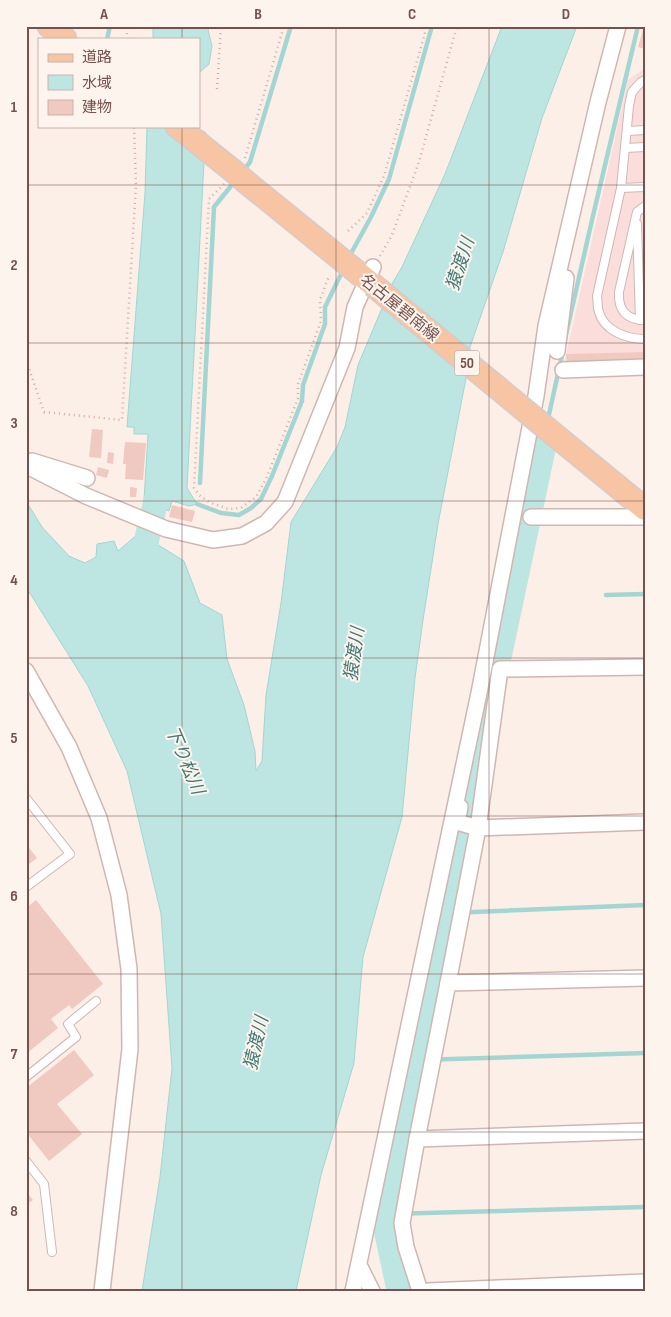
<svg xmlns="http://www.w3.org/2000/svg" width="671" height="1317" viewBox="0 0 671 1317" font-family="'Sofia Sans Condensed','Noto Sans JP',sans-serif">
<style>
.commercial{fill:#fbdedc}
.water{fill:#bde5e1;stroke:#a3d6d2}
.lines{fill:none;stroke-linecap:round;stroke-linejoin:round}
.stream{stroke:#a3d6d2;stroke-width:4.5}
.river{stroke:#bde5e1;stroke-width:25}
.building{fill:#f0c9c1}
.lane-casing{stroke:#cfb7b1;stroke-width:10}
.street-casing{stroke:#cfb7b1;stroke-width:18}
.primary-casing{stroke:#d6cbca;stroke-width:25}
.path{stroke:#d5aba3;stroke-width:2.5;stroke-dasharray:1 4;stroke-linecap:butt}
.lane{stroke:#fff;stroke-width:8}
.street{stroke:#fff;stroke-width:15}
.primary{stroke:#f7c5a3;stroke-width:22}
.primary-bridge-casing{stroke:#d6cbca;stroke-width:25;stroke-linecap:butt}
.primary-bridge{stroke:#f7c5a3;stroke-width:22}
.grid{fill:none;stroke:#75524d;stroke-width:1;stroke-opacity:0.55}
.labels{text-anchor:middle;stroke-width:4;stroke-linejoin:round;paint-order:stroke}
.shield{fill:#fef4ee;stroke:#9e837d;stroke-width:1}
.shield-label{font-size:15px;font-weight:bold;fill:#75524d}
.street-label{font-size:16px;fill:#75524d;stroke:#fef4ee}
.water-label{font-size:18px;font-style:italic;fill:#417976;stroke:#fef4ee}
.neatline{fill:none;stroke:#75524d;stroke-width:2}
.grid-label{font-size:16px;text-anchor:middle;font-weight:bold;fill:#75524d}
</style>
<rect width="100%" height="100%" fill="#fcefe8"/>
<!-- commercial -->
<polygon class="commercial" points="645,68 645,362 564,364 628,80"/>
<!-- water -->
<g class="water">
<polygon points="153,26 211,26 208,30 212,46 209,64 199,73 199,39 153,39"/>
<polygon points="502,26 577,26 542,118 503,252 470,347 468,368 438,524 423,620 415,678 402,817 363,957 354,1063 321,1175 296,1291 142,1291 160,1177 172,1068 161,914 127,771 88,686 26,587 26,501 42,527 69,556 85,563 96,557 97,544 114,541 118,551 139,533 184,561 200,603 222,615 227,659 244,705 255,751 256,771 262,761 266,695 281,603 291,522 337,447 345,427 358,365 393,282 402,267 445,174"/>
<polygon points="147,126 196,126 198,129 205,132 209,139 204,162 187,488 197,504 189,506 172,501 169,511 164,509 161,518 147,511 150,503 144,500 148,434 134,434 134,427 127,427 145,193"/>
</g>
<g class="lines">
<!-- stream -->
<g class="stream">
<polyline points="107,39 110,26"/>
<polyline points="243,171 250,162 291,26"/>
<polyline points="349,257 371,217 389,179 432,26"/>
<polyline points="565,339 592,220 638,26"/>
<polyline points="548,419 563,351"/>
<polyline points="200,483 214,207 235,181"/>
<polyline points="197,504 221,513 239,515 251,508 261,499 272,476 302,401 303,385 325,324 325,307 344,268"/>
<polyline points="606,595 645,594"/>
<polyline points="449,913 645,905"/>
<polyline points="419,1060 645,1053"/>
<polyline points="387,1214 645,1207"/>
</g>
<!-- river -->
<g class="river">
<polyline points="143,571 147,538 157,497"/>
<polyline points="401,1291 398,1285 385,1225 466,831 497,667 544,445"/>
</g>
</g>
<!-- building -->
<g class="building">
<polygon points="644,26 645,26 645,49 638,47"/>
<polygon points="645,352 645,360 567,362 566,354"/>
<polygon points="92,429 103,430 101,458 89,457"/>
<polygon points="125,442 146,443 143,480 125,479 126,464 123,464"/>
<polygon points="108,452 114,453 113,464 107,463"/>
<polygon points="98,467 109,470 107,478 96,475"/>
<polygon points="130,487 137,488 136,497 130,497"/>
<polygon points="172,505 195,511 192,522 169,517"/>
<polygon points="26,844 37,858 26,866"/>
<polygon points="36,900 103,984 72,1009 69,1005 51,1019 58,1028 26,1054 26,908"/>
<polygon points="74,1050 94,1075 57,1104 82,1134 49,1161 26,1132 26,1088"/>
<polygon points="26,1191 33,1200 26,1205"/>
</g>
<g class="lines">
<defs>
<g id="lane">
<polyline points="645,80 641,82 632,92 629,106 621,188 645,187"/>
<polyline points="627,131 645,130"/>
<polyline points="625,148 645,147"/>
<path d="M621,188L597,296C598,301 597,307 599,312C604,331 627,339 645,339"/>
<path d="M645,206L637,212L619,292C618,310 626,320 645,320"/>
<polyline points="637,224 640,320"/>
<polyline points="26,798 70,854 26,887"/>
<polyline points="26,1077 76,1037 68,1024 96,1001"/>
<polyline points="26,1161 44,1184 52,1252"/>
</g>
<g id="street">
<polyline points="557,351 566,278"/>
<polyline points="563,370 645,367"/>
<polyline points="32,461 87,478"/>
<polyline points="26,465 29,467 86,496 166,529 213,540 242,536 266,523 285,502 347,348 355,307 373,267"/>
<polyline points="531,517 645,517"/>
<polyline points="26,671 69,747 99,818 119,895 129,969 130,1049 102,1291"/>
<polyline points="460,807 457,822 478,828 500,669 645,667"/>
<polyline points="448,983 478,828 645,822"/>
<polyline points="417,1139 645,1131"/>
<polyline points="359,1265 372,1291"/>
<polyline points="353,1291 479,693 536,396 546,326 598,102 618,26"/>
<polyline points="420,1291 406,1247 402,1223 417,1139 448,983 645,978"/>
<polyline points="428,1291 645,1282"/>
</g>
<g id="primary">
<polyline points="49,26 65,39"/>
<polyline points="177,126 232,170"/>
<polyline points="246,182 373,285"/>
<polyline points="562,441 645,509"/>
</g>
</defs>
<!-- lane casing -->
<use href="#lane" class="lane-casing"/>
<!-- street casing -->
<use href="#street" class="street-casing"/>
<!-- primary casing -->
<use href="#primary" class="primary-casing"/>
<!-- path -->
<g class="path">
<polyline points="126,39 128,26"/>
<polyline points="217,89 221,26"/>
<polyline points="245,158 284,26"/>
<polyline points="224,184 209,199 194,488 199,495 209,502 228,509 241,508 256,497 267,477 298,398 298,384 321,321 320,300 329,276"/>
<polyline points="348,231 367,213 384,176 427,26"/>
<polyline points="380,256 392,235 419,162 457,26"/>
<polyline points="26,360 44,412 122,420 136,185 134,126"/>
</g>
<!-- lane -->
<use href="#lane" class="lane"/>
<!-- street -->
<use href="#street" class="street"/>
<!-- primary -->
<use href="#primary" class="primary"/>
<defs>
<g id="primary-bridge">
<polyline points="232,170 246,182"/>
<polyline points="373,285 562,441"/>
</g>
</defs>
<!-- primary-bridge casing -->
<use href="#primary-bridge" class="primary-bridge-casing"/>
<!-- primary-bridge -->
<use href="#primary-bridge" class="primary-bridge"/>
</g>
<!-- grid -->
<path class="grid" d="M182,26V39M336,26V1291M489,26V1291M182,126V1291M26,185H645M26,343H645M26,501H645M26,658H645M26,816H645M26,974H645M26,1132H645"/>
<g class="labels">
<!-- shield labels -->
<rect class="shield" x="454.5" y="350.5" width="25" height="25" rx="4"/>
<g class="shield-label">
<text x="467" y="368">50</text>
</g>
<!-- street labels -->
<g class="street-label">
<text transform="translate(400 307) rotate(39)" y="6">名古屋碧南線</text>
</g>
<!-- water labels -->
<g class="water-label">
<text transform="translate(460 264) rotate(-72)" y="6">猿渡川</text>
<text transform="translate(354 654) rotate(-82)" y="6">猿渡川</text>
<text transform="translate(185 760) rotate(67)" y="6">下り松川</text>
<text transform="translate(256 1043) rotate(-77)" y="6">猿渡川</text>
</g>
</g>
<!-- border -->
<rect width="671" height="1317" fill="none" stroke="#fef4ee" stroke-width="55"/>
<!-- legend -->
<rect x="38" y="38" width="162" height="90" fill="#fef4ee" stroke="#c7b3ae"/>
<rect x="48" y="54" width="25" height="8" fill="#f7c5a3" stroke="#c7b3ae"/>
<text x="82" y="62" font-size="15" fill="#75524d">道路</text>
<rect x="48" y="75" width="25" height="15" fill="#bde5e1" stroke="#c7b3ae"/>
<text x="82" y="88" font-size="15" fill="#75524d">水域</text>
<rect x="48" y="100" width="25" height="15" fill="#f0c9c1" stroke="#c7b3ae"/>
<text x="82" y="112" font-size="15" fill="#75524d">建物</text>
<rect x="28" y="28" width="616" height="1262" class="neatline"/>
<g class="grid-label">
<text x="104" y="19">A</text>
<text x="258" y="19">B</text>
<text x="412" y="19">C</text>
<text x="566" y="19">D</text>
<text x="14" y="112">1</text>
<text x="14" y="270">2</text>
<text x="14" y="428">3</text>
<text x="14" y="585">4</text>
<text x="14" y="743">5</text>
<text x="14" y="901">6</text>
<text x="14" y="1059">7</text>
<text x="14" y="1216">8</text>
</g>
</svg>
